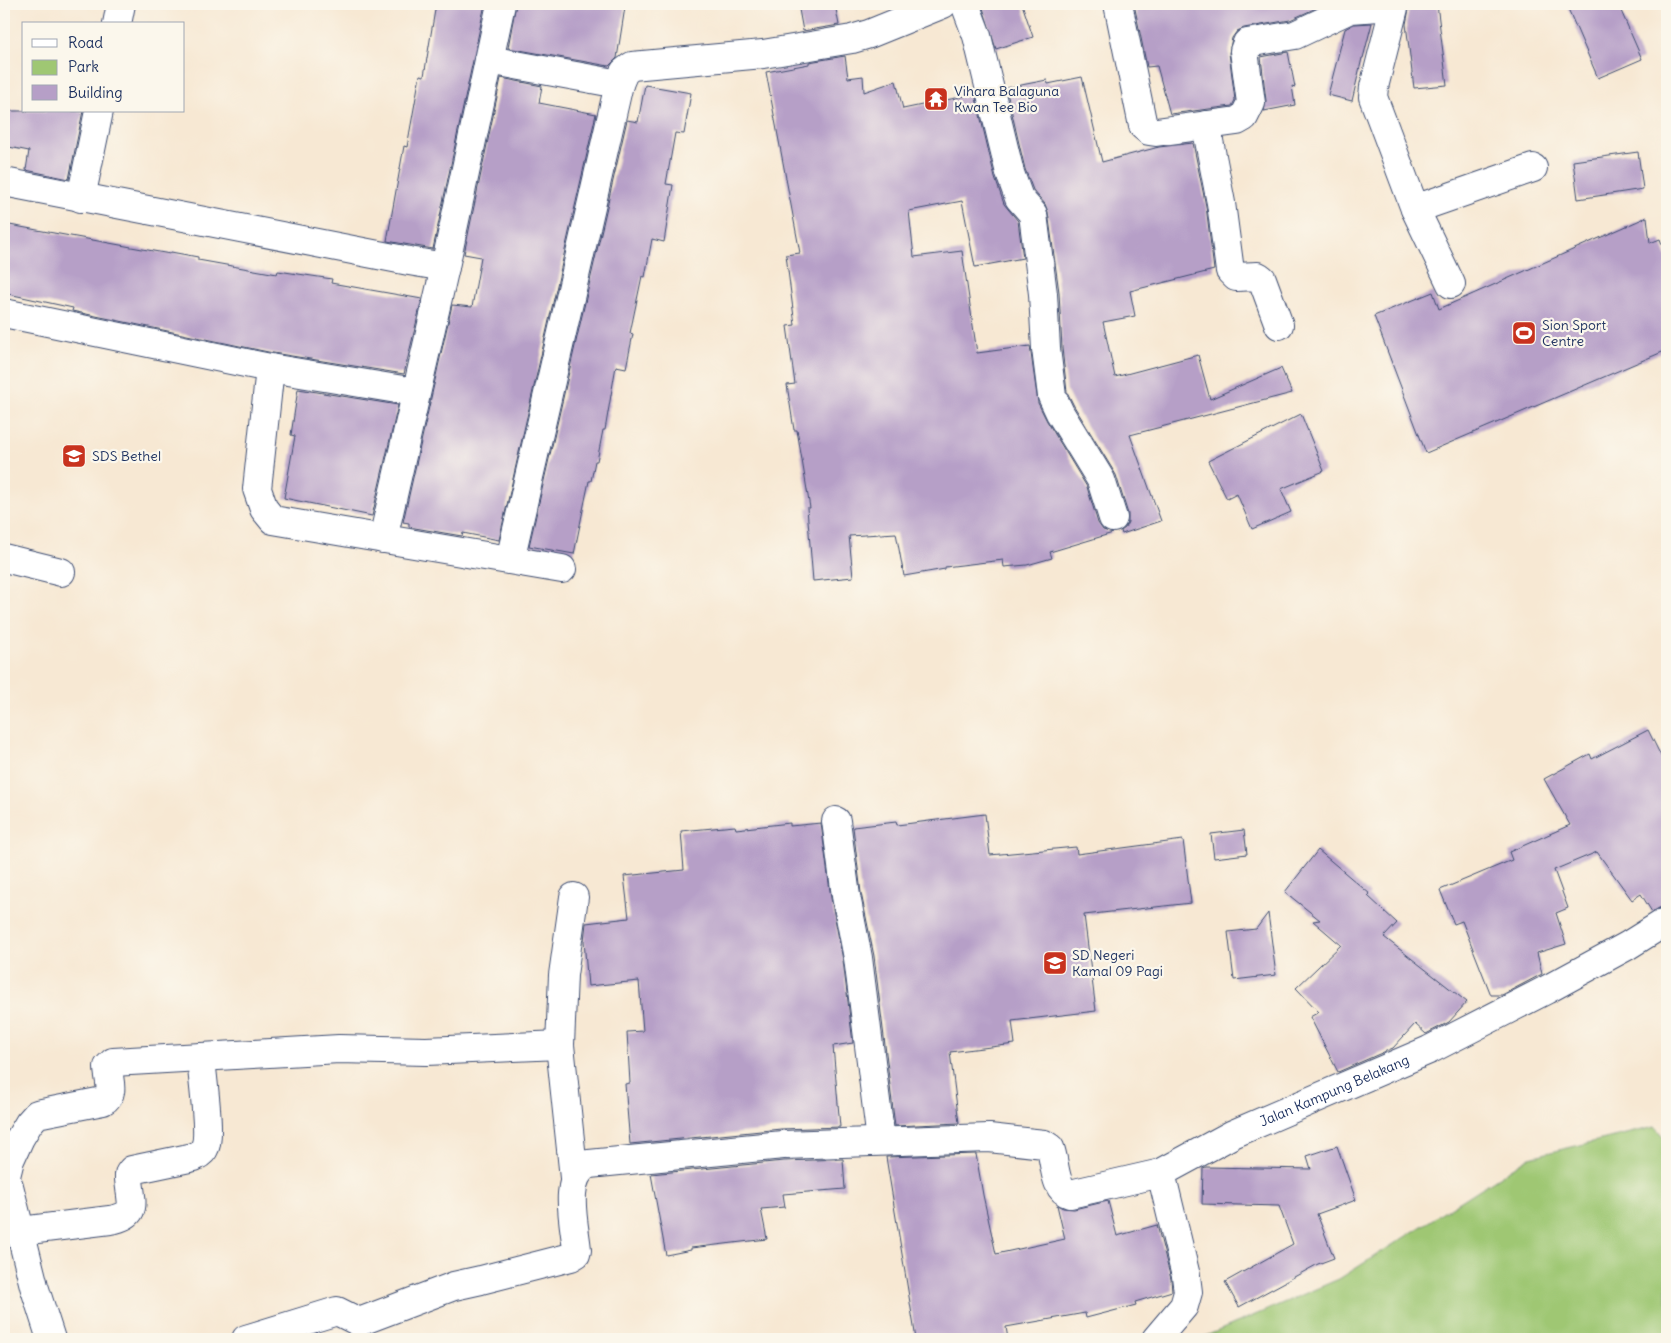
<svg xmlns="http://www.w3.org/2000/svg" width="1671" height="1343" viewBox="0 0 1671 1343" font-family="Delius,sans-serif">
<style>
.green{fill:#9fc773;stroke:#5d7b68}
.building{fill:#b69fc7}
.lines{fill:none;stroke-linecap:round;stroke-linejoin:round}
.minor-casing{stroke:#3c4b70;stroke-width:30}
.minor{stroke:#fff;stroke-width:28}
.labels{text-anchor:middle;stroke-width:4.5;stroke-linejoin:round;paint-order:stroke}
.poi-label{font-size:14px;fill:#1b2f5e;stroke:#fbf7ec;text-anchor:start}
.street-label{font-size:14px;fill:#1b2f5e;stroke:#fbf7ec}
</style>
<rect width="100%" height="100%" fill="#fbf7ec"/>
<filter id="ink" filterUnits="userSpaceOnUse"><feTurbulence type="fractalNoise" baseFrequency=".02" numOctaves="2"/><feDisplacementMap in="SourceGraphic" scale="10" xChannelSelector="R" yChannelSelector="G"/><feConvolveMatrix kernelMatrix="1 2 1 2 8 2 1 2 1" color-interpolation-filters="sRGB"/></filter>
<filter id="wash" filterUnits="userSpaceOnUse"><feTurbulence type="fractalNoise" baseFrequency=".0096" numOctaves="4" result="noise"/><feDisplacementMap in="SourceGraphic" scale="20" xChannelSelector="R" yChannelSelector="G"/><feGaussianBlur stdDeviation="1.12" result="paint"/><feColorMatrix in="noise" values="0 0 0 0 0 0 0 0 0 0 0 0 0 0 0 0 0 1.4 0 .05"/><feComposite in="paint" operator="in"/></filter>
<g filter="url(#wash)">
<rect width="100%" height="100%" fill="#f7e8d3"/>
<!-- green -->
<polygon class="green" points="1655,1127 1667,1141 1667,1339 1199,1339 1339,1279 1530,1157"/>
<g id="blocks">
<!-- building -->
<g class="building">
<polygon points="436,4 485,4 433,249 387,241 404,146 407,147 420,75 424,76"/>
<polygon points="516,4 607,4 625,7 617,58 609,66 508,48"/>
<polygon points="798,4 835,4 839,25 803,31"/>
<polygon points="996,4 1022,4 1033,37 996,49 983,8"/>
<polygon points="1134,4 1325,4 1290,20 1244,28 1237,31 1232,38 1229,53 1235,100 1232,106 1170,114 1157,66 1147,67"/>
<polygon points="1410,4 1437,4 1447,85 1414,88 1406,24"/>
<polygon points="1566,4 1618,4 1642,59 1598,78"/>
<polygon points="1372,23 1363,58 1362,58 1352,101 1328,95 1345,29 1354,24"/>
<polygon points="1288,52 1295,87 1292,86 1295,105 1264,111 1266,101 1261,57"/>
<polygon points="845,56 848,78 863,76 864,92 896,81 903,109 975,94 995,178 1004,204 1018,221 1023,258 975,267 962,201 909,211 914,257 962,251 977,353 1030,346 1038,403 1047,421 1087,487 1098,523 1103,530 1113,533 1050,552 1052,558 1027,565 1004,567 1003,560 945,567 945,569 904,576 896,533 849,536 853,577 813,581 807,508 810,508 797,430 794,430 787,385 795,384 787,326 795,325 786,255 800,253 766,72 809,64 809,62"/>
<polygon points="1082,77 1102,162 1159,147 1193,143 1206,206 1214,270 1130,291 1135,316 1103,322 1115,377 1198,355 1210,399 1281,368 1292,393 1130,435 1161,521 1122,534 1121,531 1125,528 1128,522 1128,514 1116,475 1074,406 1067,392 1062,348 1059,292 1048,212 1045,204 1033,190 1025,169 1006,88 1047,80 1048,84"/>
<polygon points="501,78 542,86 539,103 596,114 499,540 463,533 462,536 409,527 409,523 403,522 452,305 472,307 481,257 464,254"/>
<polygon points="645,85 691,93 684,134 675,133 666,184 673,185 664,242 652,239 645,277 642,276 630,333 633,334 626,368 616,366 605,430 603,430 597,461 595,461 591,481 589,481 574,554 529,546 627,120 638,122"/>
<polygon points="4,111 83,111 69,179 26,170 29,151 4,146"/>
<polygon points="1638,152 1643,189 1578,199 1573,161"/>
<polygon points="1647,217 1650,243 1660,239 1667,258 1667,350 1426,453 1374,316 1433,292 1439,309"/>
<polygon points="4,224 170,254 171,252 198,257 198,260 277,274 278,271 332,279 331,283 422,299 404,374 273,353 72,311 73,308 4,293"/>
<polygon points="298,389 398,405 372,516 284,498 295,436 291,435"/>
<polygon points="1301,414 1324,471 1281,489 1291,512 1252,529 1237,494 1227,499 1208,461"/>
<polygon points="1648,730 1667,768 1667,906 1659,908 1652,912 1641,894 1632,900 1597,852 1554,870 1568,908 1556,913 1566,944 1537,953 1542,974 1502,995 1491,995 1462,921 1454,924 1440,890 1512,860 1509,852 1570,825 1544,779 1590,754 1592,759"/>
<polygon points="985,814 990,855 1076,847 1077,854 1183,840 1191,903 1084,915 1096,1011 1012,1021 1015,1044 950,1052 959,1123 895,1126 874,956 861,893 853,827 896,822 897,825"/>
<polygon points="790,823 790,826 821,823 831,898 843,960 853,1043 833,1046 840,1127 781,1129 630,1144 625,1084 630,1083 627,1032 643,1031 639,981 588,986 584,941 586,923 629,918 624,876 684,870 681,831 735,826 736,829"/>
<polygon points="1244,830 1247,854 1214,858 1211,834"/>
<polygon points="1318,850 1370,894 1368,896 1397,923 1384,937 1467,1002 1449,1022 1426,1034 1415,1024 1393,1048 1338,1072 1310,1017 1319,1012 1296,988 1341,945 1313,921 1320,920 1285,892"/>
<polygon points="1268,913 1276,975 1234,980 1228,932 1256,929"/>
<polygon points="1337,1146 1356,1200 1317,1214 1334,1258 1318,1264 1239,1307 1225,1282 1293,1244 1279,1206 1202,1204 1203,1168 1206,1167 1311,1169 1307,1156"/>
<polygon points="976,1154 983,1195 996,1254 1065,1239 1057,1205 1063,1208 1074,1209 1108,1201 1117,1236 1157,1225 1171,1279 1172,1291 1135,1302 1136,1305 1086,1318 1085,1313 1006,1327 1008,1339 916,1339 886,1157"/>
<polygon points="843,1159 845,1189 783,1194 785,1207 761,1209 767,1239 691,1248 691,1250 666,1255 651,1174 784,1161"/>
</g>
</g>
</g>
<g filter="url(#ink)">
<use href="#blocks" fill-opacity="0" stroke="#3c4b70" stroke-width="1"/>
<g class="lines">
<defs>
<g id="minor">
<polyline points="965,4 977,36 1010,173 1019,198 1033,214 1043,294 1046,349 1052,396 1060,413 1101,480 1113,518"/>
<polyline points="1118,4 1143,126 1149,131 1156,132 1237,121 1244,117 1251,103 1244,51 1247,43 1295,35 1350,9 1394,6"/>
<polyline points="1395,4 1374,87 1373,97 1415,209 1451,284"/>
<polyline points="117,24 121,4"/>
<polyline points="489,60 619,84 510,560"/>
<polyline points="619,84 624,72 632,66 763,54 852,39 869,34 943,4"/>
<polyline points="1206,125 1221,203 1230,271 1236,277 1258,276 1262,279 1279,325"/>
<polyline points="4,182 409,261 445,267"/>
<polyline points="81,198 99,111"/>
<polyline points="1415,209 1533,168"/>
<polyline points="4,313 270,368 257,489 264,509 273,520 562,569"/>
<polyline points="270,368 415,392"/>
<polyline points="383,539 445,267 501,4"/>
<polyline points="4,558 61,572"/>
<polyline points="836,821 846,896 858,958 881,1141"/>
<polyline points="574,897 563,975 560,1045 574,1178"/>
<path d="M4,1184L10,1160L20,1138L29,1123L37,1114L103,1101C116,1094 108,1079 108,1067L113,1062L339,1049L426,1051L560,1045"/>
<polyline points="4,1184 9,1186 34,1286 51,1339"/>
<path d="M21,1231L110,1220C139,1215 131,1204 129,1179V1174L132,1170L194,1157C198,1155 203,1153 205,1147C211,1134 202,1075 201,1057"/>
<path d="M246,1339L337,1311L359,1322L454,1286L481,1280L571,1257L576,1254L577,1250C575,1226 561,1176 589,1164L783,1145L989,1138L1044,1144L1050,1148C1056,1162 1053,1189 1070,1194L1161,1173"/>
<path id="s1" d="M1156,1339L1184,1306L1188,1292L1186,1276L1161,1173L1233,1134L1429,1050L1546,990L1627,946L1667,921"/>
</g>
</defs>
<!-- minor casing -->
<use href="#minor" class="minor-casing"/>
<!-- minor -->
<use href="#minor" class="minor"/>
</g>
</g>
<!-- icons -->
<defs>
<symbol id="temple-square" viewBox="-11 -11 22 22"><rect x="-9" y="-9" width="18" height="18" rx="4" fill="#c8321e" stroke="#fbf7ec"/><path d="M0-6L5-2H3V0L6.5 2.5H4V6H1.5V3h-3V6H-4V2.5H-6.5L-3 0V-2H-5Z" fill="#fff"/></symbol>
<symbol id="stadium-square" viewBox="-11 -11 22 22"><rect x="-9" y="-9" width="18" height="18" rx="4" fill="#c8321e" stroke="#fbf7ec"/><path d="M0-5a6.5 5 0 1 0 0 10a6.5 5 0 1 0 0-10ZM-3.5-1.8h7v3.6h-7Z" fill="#fff"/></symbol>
<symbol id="school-square" viewBox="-11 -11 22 22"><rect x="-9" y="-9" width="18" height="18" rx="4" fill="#c8321e" stroke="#fbf7ec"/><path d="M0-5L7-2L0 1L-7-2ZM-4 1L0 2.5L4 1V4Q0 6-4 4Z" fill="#fff"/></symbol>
</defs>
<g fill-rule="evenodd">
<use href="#temple-square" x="922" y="85" width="28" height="28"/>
<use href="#stadium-square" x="1510" y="319" width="28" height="28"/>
<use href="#school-square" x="60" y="442" width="28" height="28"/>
<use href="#school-square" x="1041" y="949" width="28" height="28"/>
</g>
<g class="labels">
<!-- poi labels -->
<g class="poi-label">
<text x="954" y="96">Vihara Balaguna<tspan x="954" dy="16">Kwan Tee Bio</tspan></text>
<text x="1542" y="330">Sion Sport<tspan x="1542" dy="16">Centre</tspan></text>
<text x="92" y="461">SDS Bethel</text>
<text x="1072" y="960">SD Negeri<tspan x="1072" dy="16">Kamal 09 Pagi</tspan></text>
</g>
<!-- street labels -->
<g class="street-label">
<text dy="5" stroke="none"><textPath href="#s1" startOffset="372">Jalan Kampung Belakang</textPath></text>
</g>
</g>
<!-- margin -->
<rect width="1671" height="1343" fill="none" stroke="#fbf7ec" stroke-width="20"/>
<!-- legend -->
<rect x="22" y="22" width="162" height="90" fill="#fbf7ec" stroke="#a1a7b3"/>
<rect x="32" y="39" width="25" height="8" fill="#ffffff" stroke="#a1a7b3"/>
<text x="68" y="48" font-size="15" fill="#1b2f5e">Road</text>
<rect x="32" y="60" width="25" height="15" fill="#9fc773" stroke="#a1a7b3"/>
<text x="68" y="72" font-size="15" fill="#1b2f5e">Park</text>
<rect x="32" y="85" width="25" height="15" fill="#b69fc7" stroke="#a1a7b3"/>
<text x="68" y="98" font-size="15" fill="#1b2f5e">Building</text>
</svg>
